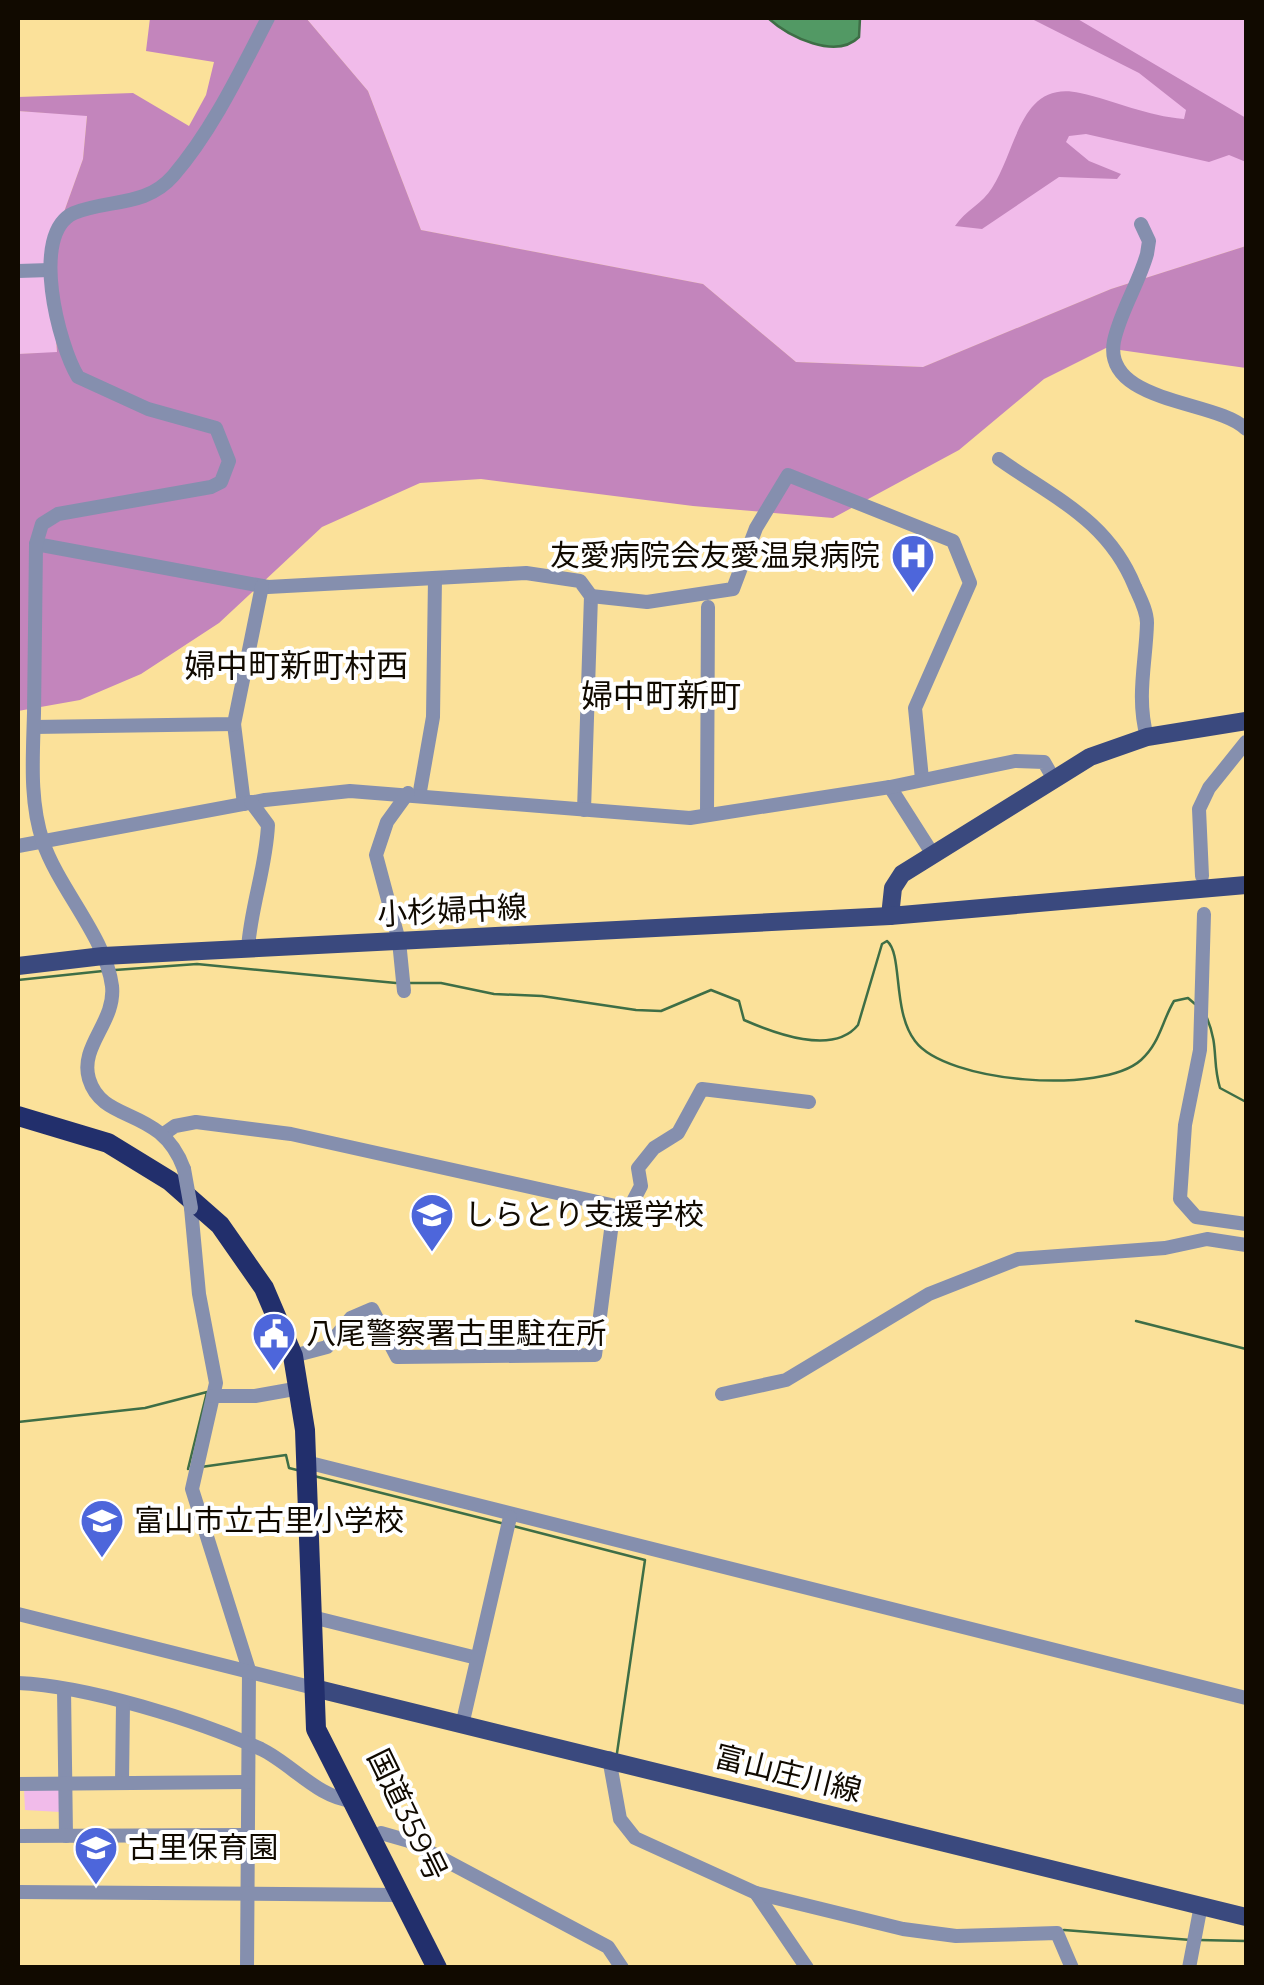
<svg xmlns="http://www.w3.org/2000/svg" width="1264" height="1985" viewBox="0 0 1264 1985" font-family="Montserrat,'Noto Sans JP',sans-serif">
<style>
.green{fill:#f1bbea}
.forest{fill:#c385bc}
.water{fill:#529964;stroke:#3e6e46;stroke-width:2.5}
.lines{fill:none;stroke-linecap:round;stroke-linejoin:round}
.stream{stroke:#3e6e46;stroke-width:2.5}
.minor{stroke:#858fae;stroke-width:14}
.major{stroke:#3a497e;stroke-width:18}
.highway{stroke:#222f6c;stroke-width:20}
.minor-bridge{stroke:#858fae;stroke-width:14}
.labels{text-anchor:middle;stroke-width:8;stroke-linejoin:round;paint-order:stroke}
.poi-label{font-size:30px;fill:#110a00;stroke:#fff;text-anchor:start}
.street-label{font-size:30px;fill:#110a00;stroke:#fff}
.neighbourhood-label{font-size:32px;fill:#110a00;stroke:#fff}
</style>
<rect width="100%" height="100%" fill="#fbe19a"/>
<!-- green -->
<g class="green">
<polygon points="306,18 1246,18 1246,246 1111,289 923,367 796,362 703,284 421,230 368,91"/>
<polygon points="18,111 87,115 83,159 50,251 57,353 18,354"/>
<polygon points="24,1789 60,1790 60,1812 25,1810"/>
</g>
<!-- forest -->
<g class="forest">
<polygon points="150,18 306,18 368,91 421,230 703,284 796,362 923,367 1111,289 1246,246 1246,368 1106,348 1044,379 959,450 833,518 693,506 481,479 420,483 322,527 219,623 141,674 80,700 18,711 18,354 57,352 50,251 83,159 87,116 18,111 18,97 133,93 189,126 206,95 214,62 146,51"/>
<path d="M1030,18H1076L1246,118V162L1229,155L1209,162L1086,134L1069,136L1066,142L1089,161L1121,174L1117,179L1059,177L982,229L955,226C965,211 983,203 992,188C1018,147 1020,80 1080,93C1116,101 1147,116 1184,119L1186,110L1139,73Z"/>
</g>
<!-- water -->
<path class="water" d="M768,18H860L859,37C836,60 789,37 768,18Z"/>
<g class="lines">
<!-- stream -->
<g class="stream">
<polyline points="115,970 197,964 396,983"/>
<polyline points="18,980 103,971"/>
<path d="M409,983H441L494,994L542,996L636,1010L661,1011L711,990L739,1001L744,1020C774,1033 833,1056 858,1025L882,944L887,941C903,954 892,1011 915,1041C946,1083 1102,1095 1141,1060C1160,1043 1162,1021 1174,1001L1188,998L1195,1004"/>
<path d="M1207,1018C1219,1047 1212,1062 1220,1088L1246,1102"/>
<polyline points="1136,1321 1246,1349"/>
<polyline points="18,1422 145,1408 207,1392 188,1469"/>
<polyline points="201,1467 286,1455 289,1468 297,1470"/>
<polyline points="314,1476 505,1524"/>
<polyline points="513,1526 645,1560 617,1753"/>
<polyline points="1064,1930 1191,1940"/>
<polyline points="1199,1940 1246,1941"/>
</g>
<!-- minor -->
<g class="minor">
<path d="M1141,224L1149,241L1147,254C1139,283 1120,312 1114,341C1102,404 1218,400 1246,429"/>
<polyline points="18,271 50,270"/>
<path d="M999,459C1054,498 1108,520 1135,587C1140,598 1147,611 1147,623C1146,662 1136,697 1147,737"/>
<polyline points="36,544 268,587 526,573 580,581 591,596 584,810"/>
<polyline points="591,596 647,602 733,589 756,528 788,475 953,541 970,583 915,708 922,779"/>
<polyline points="234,724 244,804"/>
<polyline points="34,727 234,724 262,586"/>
<polyline points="890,787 932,853"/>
<polyline points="420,791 433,717 435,578"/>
<polyline points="707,815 708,607"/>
<polyline points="18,846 265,800 350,791 690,818 890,787 1015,761 1044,762 1052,776"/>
<polyline points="1202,876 1199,809 1209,788 1246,742"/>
<polyline points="1204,914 1200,1050 1185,1125 1180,1199 1196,1217 1246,1224"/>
<path d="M248,948C251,906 266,868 268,825L251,802"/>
<polyline points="404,991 399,941 376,855 387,822 408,793"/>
<polyline points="165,1133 175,1126 196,1122 291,1134 629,1209 641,1186 638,1168 654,1148 678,1133 702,1089 809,1102"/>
<path d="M184,1169C161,1105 103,1125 89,1079C79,1046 116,1022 112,986C106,938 59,889 43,842C29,801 33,755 34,713C35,657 35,601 36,544L42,524L58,514L211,487L221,482L229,461L216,428L148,409L78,377C59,346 29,233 74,213C109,199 146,207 173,176C212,131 241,70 268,18"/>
<polyline points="191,1208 199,1294 216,1383 192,1489 249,1670 247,1968"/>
<polyline points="293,1356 327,1347 351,1318 372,1309 397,1357 595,1355 614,1207"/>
<polyline points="722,1394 786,1380 929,1294 1018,1259 1165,1248 1207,1239 1246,1245"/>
<polyline points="213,1396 255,1396 300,1388"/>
<polyline points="306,1462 1246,1698"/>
<polyline points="18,1614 314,1688"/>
<polyline points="312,1617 477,1658"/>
<path d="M18,1683C87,1686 197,1720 261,1749C292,1764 318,1798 353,1801"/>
<polyline points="64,1689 66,1836"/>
<polyline points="463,1721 510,1517"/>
<polyline points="609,1758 620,1819 635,1838 756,1893 807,1968"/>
<polyline points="122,1783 123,1704"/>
<polyline points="18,1784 247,1782"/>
<polyline points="381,1833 409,1841 608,1947 622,1968"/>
<polyline points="18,1836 247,1835"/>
<polyline points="18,1892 400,1895"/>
<polyline points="756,1893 903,1929 956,1936 1057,1933 1072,1968"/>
<polyline points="1189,1968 1201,1905"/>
</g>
<!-- major -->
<g class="major">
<polyline points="890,916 893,888 902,874 1090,757 1147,737 1246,721"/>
<polyline points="18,966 103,956 890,916 1246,885"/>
<polyline points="314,1688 1246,1917"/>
</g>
<!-- highway -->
<polyline class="highway" points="18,1116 108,1143 170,1181 220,1225 264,1288 293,1356 305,1430 316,1729 437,1968"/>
<!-- minor-bridge -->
<polyline class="minor-bridge" points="184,1169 191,1208"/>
</g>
<!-- icons -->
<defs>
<symbol id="hospital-pin" viewBox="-11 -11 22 30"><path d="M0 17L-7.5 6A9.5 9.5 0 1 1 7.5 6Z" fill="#4d66db" stroke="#fff"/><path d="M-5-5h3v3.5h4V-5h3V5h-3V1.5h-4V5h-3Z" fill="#fff"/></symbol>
<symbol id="school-pin" viewBox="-11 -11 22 30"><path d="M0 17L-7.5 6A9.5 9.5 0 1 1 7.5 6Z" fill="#4d66db" stroke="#fff"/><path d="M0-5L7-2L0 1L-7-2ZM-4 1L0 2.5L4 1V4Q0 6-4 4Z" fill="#fff"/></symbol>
<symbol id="civic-pin" viewBox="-11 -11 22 30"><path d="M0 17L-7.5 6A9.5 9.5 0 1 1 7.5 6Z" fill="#4d66db" stroke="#fff"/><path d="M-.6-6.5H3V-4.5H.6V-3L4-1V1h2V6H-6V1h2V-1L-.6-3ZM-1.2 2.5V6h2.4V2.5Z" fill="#fff"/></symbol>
</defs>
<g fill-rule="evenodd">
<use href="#hospital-pin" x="888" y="531" width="50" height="68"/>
<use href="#school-pin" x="407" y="1190" width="50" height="68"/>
<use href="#civic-pin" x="249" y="1309" width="50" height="68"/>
<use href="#school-pin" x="77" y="1496" width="50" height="68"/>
<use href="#school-pin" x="71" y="1823" width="50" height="68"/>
</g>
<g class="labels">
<!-- poi labels -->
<g class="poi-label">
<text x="880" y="566" text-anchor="end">友愛病院会友愛温泉病院</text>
<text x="464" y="1225">しらとり支援学校</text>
<text x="306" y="1344">八尾警察署古里駐在所</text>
<text x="134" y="1531">富山市立古里小学校</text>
<text x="128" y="1858">古里保育園</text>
</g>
<!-- street labels -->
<g class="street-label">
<text transform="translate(452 911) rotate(-3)" y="10">小杉婦中線</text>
<text transform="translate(788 1774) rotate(14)" y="10">富山庄川線</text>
<text transform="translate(407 1815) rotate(64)" y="10">国道359号</text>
</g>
<!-- neighbourhood labels -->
<g class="neighbourhood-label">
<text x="296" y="677">婦中町新町村西</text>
<text x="661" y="707">婦中町新町</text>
</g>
</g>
<!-- border -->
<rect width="1264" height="1985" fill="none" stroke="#110a00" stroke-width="40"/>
</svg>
